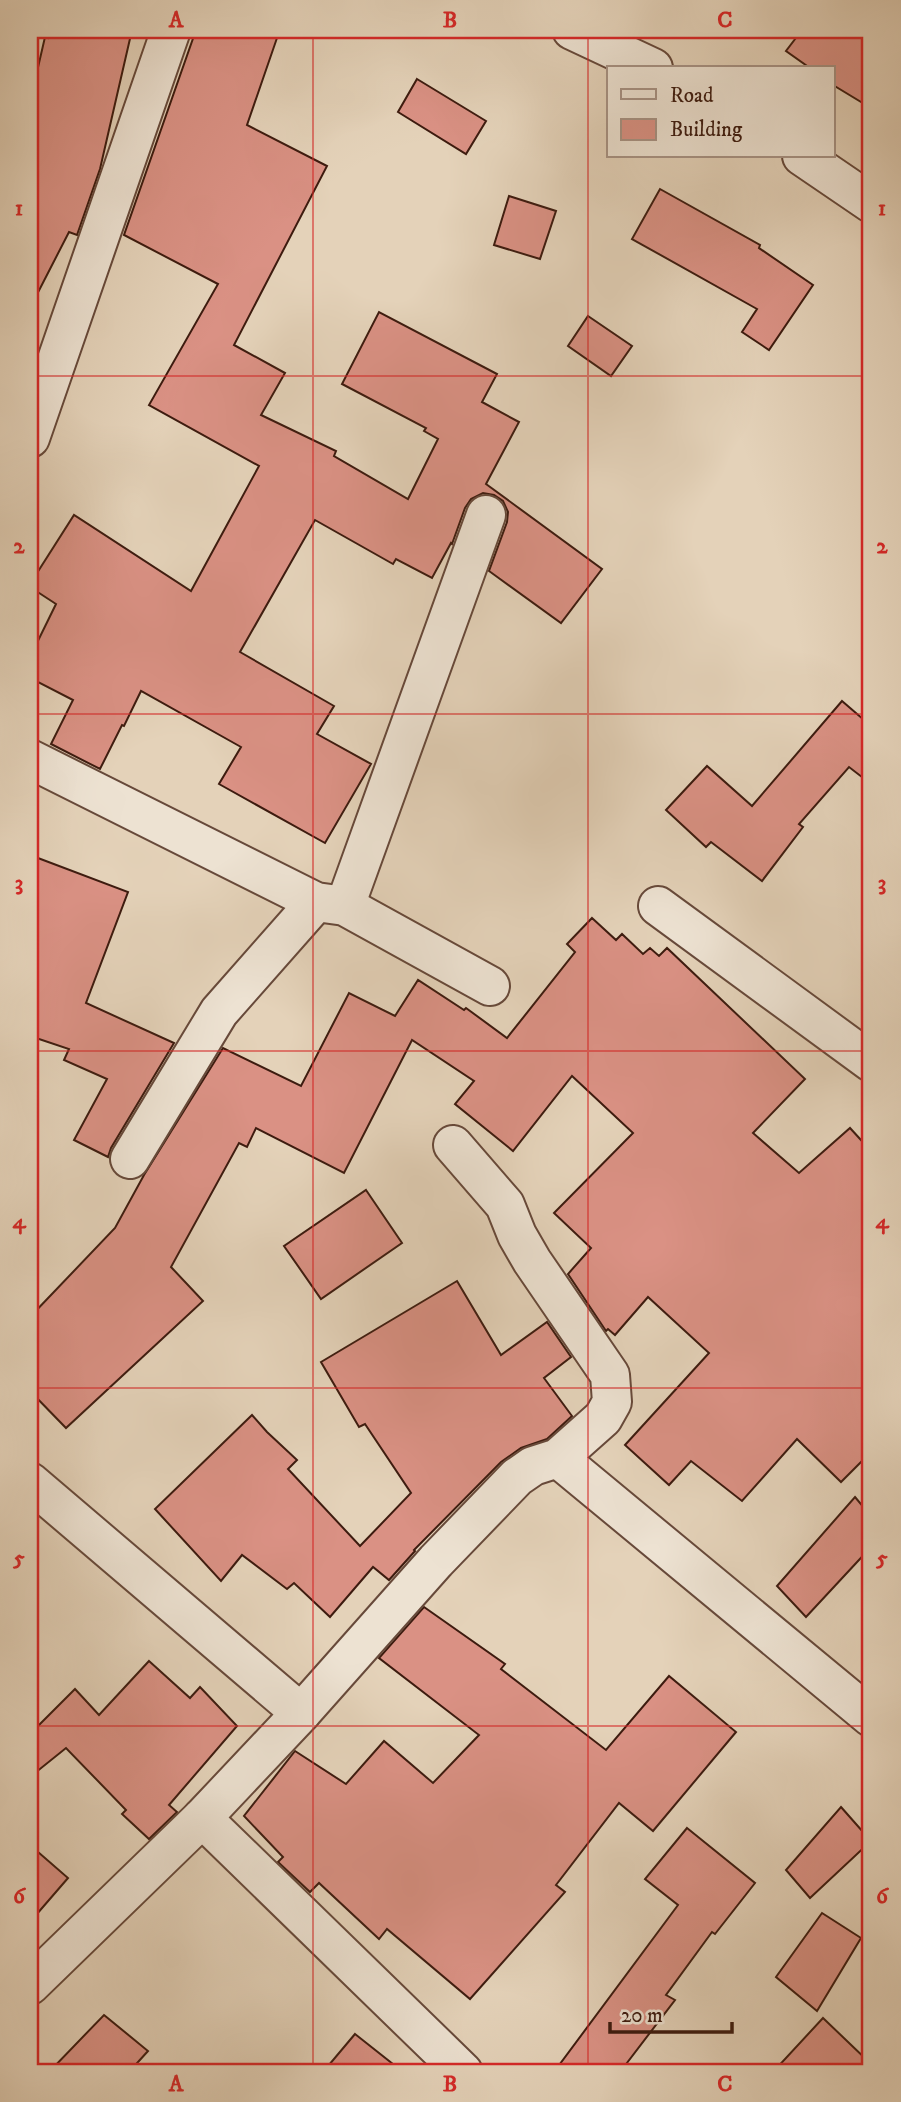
<svg xmlns="http://www.w3.org/2000/svg" width="901" height="2102" viewBox="0 0 901 2102" font-family="'IM FELL DW Pica',serif">
<style>
.building{fill:#da9184;stroke:#3d1b0f;stroke-width:2}
.lines{fill:none;stroke-linecap:round;stroke-linejoin:round}
.minor-casing{stroke:#67493a;stroke-width:42}
.minor{stroke:#ede2d2;stroke-width:38}
.grid{fill:none;stroke:#d62828;stroke-width:2;stroke-opacity:0.55}
.neatline{fill:none;stroke:#d62828;stroke-width:2.5}
.grid-label{font-size:23px;text-anchor:middle;font-weight:bold;fill:#d62828}
</style>
<rect width="100%" height="100%" fill="#e4d2b9"/>
<filter id="stains"><feTurbulence type="fractalNoise" baseFrequency=".00286" numOctaves="4"/><feColorMatrix values="0 0 0 0 .2 0 0 0 0 .09 0 0 0 0 .02 0 0 0 .5 -.17"/></filter>
<radialGradient id="worn" r=".72"><stop offset=".6" stop-color="#630" stop-opacity="0"/><stop offset="1" stop-color="#630" stop-opacity=".3"/></radialGradient>
<!-- building -->
<g class="building">
<polygon points="50,30 132,30 100,169 77,235 69,232 30,308 30,102 45,37 48,38"/>
<polygon points="196,30 253,30 277,38 247,125 327,166 234,345 285,373 261,415 336,451 334,456 408,499 438,439 424,431 426,428 342,384 379,312 497,374 482,402 519,422 486,484 602,569 561,623 489,571 507,522 508,512 503,501 494,495 483,493 471,499 465,508 452,544 451,543 432,578 396,559 393,564 315,520 240,652 334,706 317,734 371,764 325,843 219,784 241,747 141,691 124,726 122,725 100,769 51,744 73,700 30,678 30,657 56,604 30,587 30,584 74,515 191,591 259,466 149,405 218,284 124,235"/>
<polygon points="802,30 871,30 871,108 833,85 833,68 810,68 786,51"/>
<polygon points="417,79 486,121 466,154 398,112"/>
<polygon points="660,189 760,245 759,248 813,285 769,350 742,332 757,309 632,239"/>
<polygon points="509,196 556,211 540,259 494,245"/>
<polygon points="588,316 632,346 611,376 568,346"/>
<polygon points="842,701 871,726 871,784 849,767 799,824 803,827 762,881 711,842 706,847 666,810 707,766 752,806"/>
<polygon points="30,855 128,892 86,1003 174,1043 111,1148 108,1157 74,1140 107,1079 64,1060 69,1049 30,1036"/>
<polygon points="592,918 616,940 622,934 643,954 650,948 659,956 667,948 805,1079 753,1133 799,1173 850,1128 871,1151 871,1452 841,1482 797,1439 742,1501 691,1461 669,1485 625,1445 709,1353 648,1297 615,1335 608,1329 606,1331 568,1274 591,1248 554,1213 633,1133 572,1076 513,1151 455,1104 474,1081 412,1040 344,1173 256,1128 247,1147 239,1143 171,1267 203,1301 66,1428 30,1391 30,1317 115,1228 144,1175 223,1048 301,1086 349,993 395,1016 418,980 464,1010 466,1008 507,1038 575,952 567,944"/>
<polygon points="366,1190 402,1243 321,1299 284,1246"/>
<polygon points="457,1281 501,1355 547,1322 571,1357 544,1378 572,1416 547,1439 521,1448 501,1462 414,1550 415,1551 389,1580 373,1567 330,1617 294,1583 287,1589 242,1555 221,1581 155,1509 252,1415 267,1432 297,1460 288,1469 360,1546 411,1493 365,1424 359,1427 321,1362"/>
<polygon points="855,1497 871,1516 871,1547 806,1617 777,1586"/>
<polygon points="424,1607 505,1664 501,1669 606,1750 669,1676 736,1732 653,1831 619,1803 556,1885 565,1892 470,1999 387,1929 379,1939 319,1883 310,1892 278,1862 283,1857 244,1816 295,1751 346,1784 384,1741 433,1783 479,1735 379,1658"/>
<polygon points="149,1661 190,1698 200,1687 237,1726 169,1805 177,1812 149,1839 122,1814 126,1810 66,1748 30,1777 30,1734 75,1689 99,1715"/>
<polygon points="841,1807 871,1841 810,1898 786,1870"/>
<polygon points="687,1828 755,1883 715,1934 712,1932 666,1995 675,2000 620,2072 554,2072 678,1905 645,1879"/>
<polygon points="30,1845 68,1878 30,1922"/>
<polygon points="822,1913 861,1938 817,2011 776,1977"/>
<polygon points="104,2015 148,2051 129,2072 49,2072"/>
<polygon points="823,2018 871,2064 871,2072 773,2072"/>
<polygon points="355,2034 403,2072 323,2072"/>
</g>
<g class="lines">
<defs>
<g id="minor">
<polyline points="572,30 653,68"/>
<polyline points="802,156 871,203"/>
<polyline points="30,438 171,30"/>
<polyline points="30,759 316,902 345,906 490,986"/>
<polyline points="345,906 486,515"/>
<polyline points="658,906 871,1062"/>
<polyline points="130,1159 219,1012 316,902"/>
<polyline points="558,1458 871,1717"/>
<polyline points="30,1482 301,1713"/>
<polyline points="202,1818 463,2072"/>
<polyline points="30,1985 202,1818 301,1713 436,1561 517,1477 533,1466 558,1458 603,1418 612,1402 610,1375 532,1261 517,1235 505,1205 453,1145"/>
</g>
</defs>
<!-- minor casing -->
<use href="#minor" class="minor-casing"/>
<!-- minor -->
<use href="#minor" class="minor"/>
</g>
<!-- grid -->
<path class="grid" d="M313,30V2072M588,30V2072M30,376H871M30,714H871M30,1051H871M30,1388H871M30,1726H871"/>
<!-- margin -->
<rect width="901" height="2102" fill="none" stroke="#e4d2b9" stroke-width="77"/>
<!-- legend -->
<rect x="607" y="66" width="228" height="91" fill="#ede2d2" stroke="#a79284" stroke-width="2"/>
<rect x="621" y="89" width="35" height="10" fill="#ede2d2" stroke="#a79284" stroke-width="2"/>
<text x="670" y="102" font-size="21" fill="#3d1b0f">Road</text>
<rect x="621" y="119" width="35" height="21" fill="#da9184" stroke="#a79284" stroke-width="2"/>
<text x="670" y="136" font-size="21" fill="#3d1b0f">Building</text>
<!-- scale -->
<path d="M610 2022v10h122v-10" fill="none" stroke="#3d1b0f" stroke-width="3.5"/>
<text x="621" y="2022" font-size="21" fill="#3d1b0f" stroke="#ede2d2" stroke-width="5" paint-order="stroke">20 m</text>
<rect x="38" y="38" width="824" height="2026" class="neatline"/>
<g class="grid-label">
<text x="176" y="27">A</text>
<text x="450" y="27">B</text>
<text x="725" y="27">C</text>
<text x="19" y="215">1</text>
<text x="882" y="215">1</text>
<text x="19" y="553">2</text>
<text x="882" y="553">2</text>
<text x="19" y="890">3</text>
<text x="882" y="890">3</text>
<text x="19" y="1228">4</text>
<text x="882" y="1228">4</text>
<text x="19" y="1565">5</text>
<text x="882" y="1565">5</text>
<text x="19" y="1903">6</text>
<text x="882" y="1903">6</text>
<text x="176" y="2091">A</text>
<text x="450" y="2091">B</text>
<text x="725" y="2091">C</text>
</g>
<rect width="100%" height="100%" filter="url(#stains)"/>
<rect width="100%" height="100%" fill="url(#worn)"/>
</svg>
